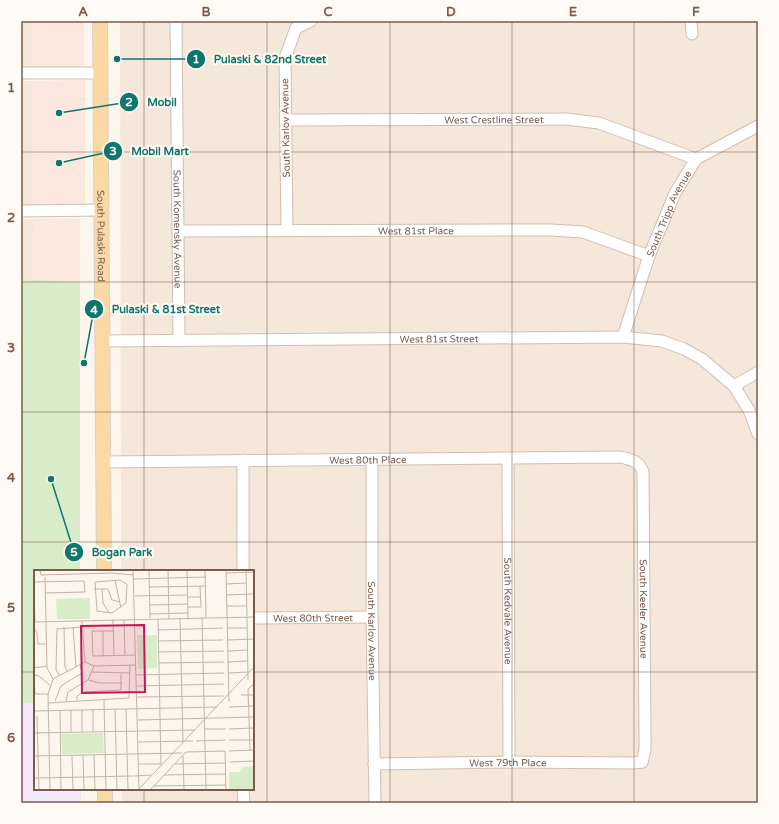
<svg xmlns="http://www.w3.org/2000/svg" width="779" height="824" viewBox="0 0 779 824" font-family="'Varela Round',sans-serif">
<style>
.residential{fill:#f5e8da}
.commercial{fill:#fde8e0}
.education{fill:#f3e8fa}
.green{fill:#d8ecc9}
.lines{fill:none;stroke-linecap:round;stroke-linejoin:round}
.minor-casing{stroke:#d1beb0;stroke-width:13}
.major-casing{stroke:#dad1cd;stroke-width:16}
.minor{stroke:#fff;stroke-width:11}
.major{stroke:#fbd9a5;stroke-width:14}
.grid{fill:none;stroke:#7a5c4d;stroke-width:1;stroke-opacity:0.55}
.labels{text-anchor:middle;stroke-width:4;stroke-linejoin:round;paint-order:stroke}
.street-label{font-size:10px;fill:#7a5c4d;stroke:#fffaf3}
.inset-road{fill:none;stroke:#c5b3a7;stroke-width:1}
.view{fill:#c2185b;fill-opacity:0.15;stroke:#c2185b;stroke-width:2}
.inset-edge{fill:none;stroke:#7a5c4d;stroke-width:2}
.leader{fill:none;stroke:#0f766e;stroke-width:1.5}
.callout-dot{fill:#0f766e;stroke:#fffaf3;stroke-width:1.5}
.mark-label{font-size:12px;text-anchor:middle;font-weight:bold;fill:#fff}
.callout-label{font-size:11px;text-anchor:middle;font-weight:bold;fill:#0f766e;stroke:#fffaf3;stroke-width:4;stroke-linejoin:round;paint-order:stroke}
.neatline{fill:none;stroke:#7a5c4d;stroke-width:1.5}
.grid-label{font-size:13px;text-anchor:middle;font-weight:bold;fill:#7a5c4d}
</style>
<rect width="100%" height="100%" fill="#fdf6ec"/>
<!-- residential -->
<g class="residential">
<rect x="21" y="21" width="11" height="47"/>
<polygon points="120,21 758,21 758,803 122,803 122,789 253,789 253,571 121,571"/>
<polygon points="21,81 32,81 33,200 34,207 21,207"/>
<polygon points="21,219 34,219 33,280 21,281"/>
</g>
<!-- commercial -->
<g class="commercial">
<rect x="32" y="21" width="52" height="47"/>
<polygon points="85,80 85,207 34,207 33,200 32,81"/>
<polygon points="34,219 80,219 80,281 33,280"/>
</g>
<!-- education -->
<polygon class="education" points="21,703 35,703 35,789 81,789 81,803 21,803"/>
<!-- green -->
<polygon class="green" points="33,280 80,281 80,571 35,571 35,703 21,703 21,281"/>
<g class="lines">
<defs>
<g id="minor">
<path id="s1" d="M176,21L179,340"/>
<polyline points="691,21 692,34"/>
<polyline points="296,28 311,21"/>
<polyline points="21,73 100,73"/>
<path id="s2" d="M285,120L566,119L599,123L696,159"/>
<polyline points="21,211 101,210"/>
<polyline points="287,230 285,58 296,28"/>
<path id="s3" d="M178,231L551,230L583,232L649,256"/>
<path id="s4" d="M623,337L649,256L675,193L696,159L758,126"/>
<path id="s5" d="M103,341L623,337L662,341L684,349L702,359L734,386L749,410L758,434"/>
<polyline points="734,386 758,372"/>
<path id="s6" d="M508,459L509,762"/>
<polyline points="243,460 243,571"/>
<path id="s7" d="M372,460V617L375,803"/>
<path id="s8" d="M103,462L621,457C632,460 639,461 643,472L645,736V750L642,762"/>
<path id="s9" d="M253,618L372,617"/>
<path id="s10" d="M374,764L509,762L634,763L642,762"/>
<polyline points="243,789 244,803"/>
</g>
<g id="major">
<path id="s11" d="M100,21L104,571"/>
<polyline points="105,789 105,803"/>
</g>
</defs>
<!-- minor casing -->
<use href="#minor" class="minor-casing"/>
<!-- major casing -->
<use href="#major" class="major-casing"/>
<!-- minor -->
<use href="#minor" class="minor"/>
<!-- major -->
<use href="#major" class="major"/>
</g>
<!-- grid -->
<path class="grid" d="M144,21V571M267,21V803M390,21V803M512,21V803M634,21V803M21,152H758M21,282H758M21,412H758M21,542H758M21,672H35M253,672H758M144,789V803"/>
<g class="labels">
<!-- street labels -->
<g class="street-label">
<text dy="4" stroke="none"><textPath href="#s2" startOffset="209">West Crestline Street</textPath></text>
<text transform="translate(285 128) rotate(-91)" y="4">South Karlov Avenue</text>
<text dy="4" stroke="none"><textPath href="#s4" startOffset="132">South Tripp Avenue</textPath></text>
<text dy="4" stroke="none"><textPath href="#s1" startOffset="208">South Komensky Avenue</textPath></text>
<text dy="4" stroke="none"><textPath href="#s3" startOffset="238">West 81st Place</textPath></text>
<text dy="4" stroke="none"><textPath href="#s11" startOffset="215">South Pulaski Road</textPath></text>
<text dy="4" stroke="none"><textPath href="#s5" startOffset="336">West 81st Street</textPath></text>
<text dy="4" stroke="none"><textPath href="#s8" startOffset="265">West 80th Place</textPath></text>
<text dy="4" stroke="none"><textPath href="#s8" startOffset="683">South Keeler Avenue</textPath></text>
<text dy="4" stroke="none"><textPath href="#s6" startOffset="152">South Kedvale Avenue</textPath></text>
<text dy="4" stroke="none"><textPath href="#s9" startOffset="60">West 80th Street</textPath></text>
<text dy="4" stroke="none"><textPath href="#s7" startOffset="171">South Karlov Avenue</textPath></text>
<text dy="4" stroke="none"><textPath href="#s10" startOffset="134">West 79th Place</textPath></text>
</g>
</g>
<!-- overview -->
<g transform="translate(34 570)">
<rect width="220" height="220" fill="#fdf6ec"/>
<path d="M56,28V49H23L22,29ZM103,65H123V98L104,99ZM69,163L70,183L28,184L27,164ZM220,196V220H195V202H205L208,197Z" fill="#d8ecc9"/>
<path class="inset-road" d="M6,0L7,5L77,3L100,5M99,0L105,220M115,0L116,48M134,0L135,49M153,0L154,49M171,0L172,48M192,0L195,132M212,0L213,46M192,3L220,2M11,7L13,98L19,109M100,9L172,7M81,10L87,38M86,10L93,14L92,33L78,43L63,41L61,12ZM0,12L50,11L51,22L11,23M192,14L212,13M115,17L172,16M60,19H74L78,30L86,32M68,19L69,33L75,43M0,20L1,51M192,25L220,24M101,26L153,25M153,27H167M116,35L153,34M193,36H212M153,37H167L166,16M116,44L154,43M168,47L172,220M213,47L214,110M146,48L149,173M79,49L80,85M124,49L127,195M90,50L91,85M48,51L51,92M0,52L220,47M30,57L31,97L33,101M39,57L42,97M0,58L3,63L4,74H13M193,58H213M23,59L22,100L26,106M23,59L48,57M124,60L189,58M58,61L59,86L102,85M58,61H79M69,61V86M193,70L220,69M124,71L189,70M194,81L213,80M124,82L190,81M51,92L60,96L102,95M194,92L214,91M125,93L190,92M0,98L13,96M58,102L96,103M0,103L1,124M194,103L215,102M0,105L5,106L17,116M102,105L190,103M19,109L51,92M55,110L65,113H88M103,116L190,114M87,120V104M1,124H14M207,125H220M103,127L190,126M95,128L96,95M70,130L72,220M21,131L27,116L48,103L46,95M32,131L34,122L54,110L60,96M43,131V126L50,122L87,120M14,133L95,128M195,137L220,136M59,139V162M81,139L83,220M92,139L94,220M26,140L27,220M37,140V162M48,140V162M0,141L183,137M3,146L5,220M104,150L220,147M171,159H192M195,159L220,158M0,163L161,160M195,170H220M162,171L192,170M104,172L159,171M195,181L220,180M216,181L214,119L220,114M60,184L61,220M38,185L39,220M49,185L50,220M0,186L148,183M149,186L150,220M196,192L220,191M105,194H127M141,194L191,193M130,205L192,204M100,206L118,205M0,208L99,206M119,216L192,215M16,220L14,124L19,109M104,220L220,97M116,220L152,182L191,181L192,220"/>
<path class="view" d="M110,55L111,122L48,123L47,56Z"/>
<rect width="220" height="220" class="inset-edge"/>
</g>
<!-- callouts -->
<path class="leader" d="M117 59L196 59M59 113L129 102M59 163L113 151M84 363L94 309M51 479L74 552"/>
<g class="callout-dot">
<circle cx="117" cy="59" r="4"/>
<circle cx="59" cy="113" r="4"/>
<circle cx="59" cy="163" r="4"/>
<circle cx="84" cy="363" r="4"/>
<circle cx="51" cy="479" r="4"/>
<circle cx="196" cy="59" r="10"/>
<circle cx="129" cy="102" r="10"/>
<circle cx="113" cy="151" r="10"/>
<circle cx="94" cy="309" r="10"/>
<circle cx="74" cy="552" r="10"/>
</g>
<g class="mark-label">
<text x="196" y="63">1</text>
<text x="129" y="106">2</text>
<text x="113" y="155">3</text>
<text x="94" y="314">4</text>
<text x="74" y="556">5</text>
</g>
<g class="callout-label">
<text x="270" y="63">Pulaski &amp; 82nd Street</text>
<text x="162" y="106">Mobil</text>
<text x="160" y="155">Mobil Mart</text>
<text x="166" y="313">Pulaski &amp; 81st Street</text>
<text x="122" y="556">Bogan Park</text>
</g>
<!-- border -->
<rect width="779" height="824" fill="none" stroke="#fffaf3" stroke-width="44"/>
<rect x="22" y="22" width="735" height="780" class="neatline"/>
<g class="grid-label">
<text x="83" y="16">A</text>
<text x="206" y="16">B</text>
<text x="328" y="16">C</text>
<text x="451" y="16">D</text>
<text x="573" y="16">E</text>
<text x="696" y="16">F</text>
<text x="11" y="92">1</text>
<text x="11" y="222">2</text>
<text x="11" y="352">3</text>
<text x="11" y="482">4</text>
<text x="11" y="612">5</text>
<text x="11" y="742">6</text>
</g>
</svg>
